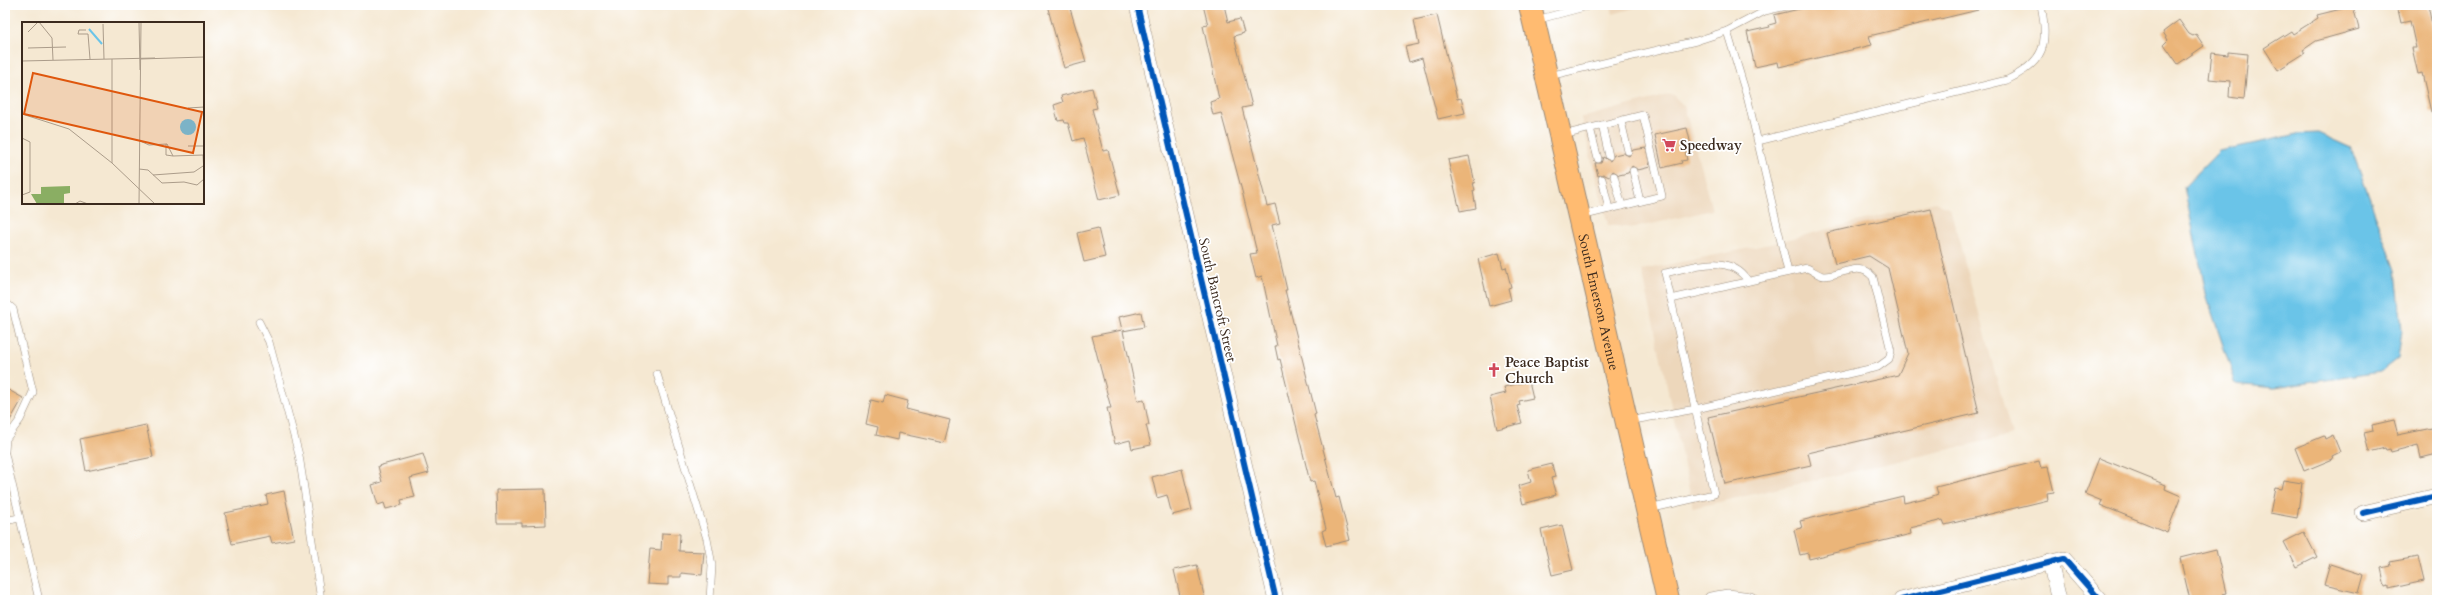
<svg xmlns="http://www.w3.org/2000/svg" width="2442" height="605" viewBox="0 0 2442 605" font-family="Cardo,serif">
<style>
.built{fill:#edd7bb}
.water{fill:#6bc4e8;stroke:#537783}
.building{fill:#ebb579}
.lines{fill:none;stroke-linecap:round;stroke-linejoin:round}
.service-casing{stroke:#988978;stroke-width:8}
.minor-casing{stroke:#988978;stroke-width:16}
.primary-casing{stroke:#988978;stroke-width:24}
.service{stroke:#fff;stroke-width:7}
.minor{stroke:#fff;stroke-width:15}
.primary{stroke:#ffbb71;stroke-width:22}
.cycleway-casing{stroke:#fff;stroke-width:8}
.cycleway{stroke:#0057b8;stroke-width:6}
.labels{text-anchor:middle;stroke-width:3.5;stroke-linejoin:round;paint-order:stroke}
.poi-label{font-size:14px;font-weight:bold;fill:#3b2a1e;stroke:#fff;text-anchor:start}
.street-label{font-size:14px;fill:#3b2a1e;stroke:#fff}
.inset-river{fill:none;stroke:#6bc4e8;stroke-width:2}
.inset-road{fill:none;stroke:#ab9c8a;stroke-width:1}
.view{fill:#df570d;fill-opacity:0.15;stroke:#df570d;stroke-width:2}
.inset-edge{fill:none;stroke:#3b2a1e;stroke-width:2}
</style>
<rect width="100%" height="100%" fill="#fff"/>
<filter id="ink" filterUnits="userSpaceOnUse"><feTurbulence type="fractalNoise" baseFrequency=".025" numOctaves="2"/><feDisplacementMap in="SourceGraphic" scale="8" xChannelSelector="R" yChannelSelector="G"/><feConvolveMatrix kernelMatrix="1 2 1 2 8 2 1 2 1" color-interpolation-filters="sRGB"/></filter>
<filter id="wash" filterUnits="userSpaceOnUse"><feTurbulence type="fractalNoise" baseFrequency=".012" numOctaves="4" result="noise"/><feDisplacementMap in="SourceGraphic" scale="16" xChannelSelector="R" yChannelSelector="G"/><feGaussianBlur stdDeviation="0.9" result="paint"/><feColorMatrix in="noise" values="0 0 0 0 0 0 0 0 0 0 0 0 0 0 0 0 0 1.4 0 .05"/><feComposite in="paint" operator="in"/></filter>
<g filter="url(#wash)">
<rect width="100%" height="100%" fill="#f5e8d2"/>
<!-- built -->
<g class="built">
<polygon points="1611,5 1644,5 1613,14"/>
<polygon points="1672,94 1684,106 1712,210 1634,228 1608,225 1581,118"/>
<polygon points="1935,202 1950,208 2012,435 1693,508 1642,270 1770,244"/>
</g>
<!-- water -->
<polygon class="water" points="2318,133 2351,148 2396,270 2402,330 2398,358 2380,372 2274,388 2236,384 2207,298 2184,187 2219,151 2298,134"/>
<g id="blocks">
<!-- building -->
<g class="building">
<polygon points="1047,5 1069,5 1086,62 1064,68"/>
<polygon points="1203,5 1224,5 1228,22 1240,19 1244,33 1234,36 1252,106 1242,108 1267,206 1275,204 1280,223 1272,225 1287,290 1285,290 1316,414 1314,415 1336,498 1339,497 1350,540 1326,546 1322,531 1326,529 1314,481 1310,482 1280,359 1278,360 1275,346 1277,346 1262,276 1256,278 1250,254 1257,253 1242,191 1221,113 1213,115 1210,102 1219,99 1203,26 1208,25"/>
<polygon points="1816,5 1977,5 1978,10 1869,36 1872,45 1779,67 1778,62 1755,67 1747,32 1770,27 1769,25 1776,23 1774,15"/>
<polygon points="2397,5 2428,5 2437,50 2437,112 2431,112 2422,73 2418,74 2412,48 2416,48 2410,21 2401,23"/>
<polygon points="2353,6 2359,29 2316,41 2303,50 2305,53 2278,70 2264,48 2291,31 2293,34 2318,18 2317,15"/>
<polygon points="1437,15 1457,99 1461,98 1465,113 1438,119 1422,58 1409,62 1405,47 1419,44 1414,20"/>
<polygon points="2179,20 2189,34 2193,36 2196,34 2204,46 2178,64 2164,44 2168,40 2163,32"/>
<polygon points="2228,52 2248,54 2244,99 2229,97 2230,81 2209,79 2212,53 2228,55"/>
<polygon points="1092,88 1097,108 1092,109 1103,151 1108,150 1120,195 1099,200 1083,138 1073,141 1068,123 1065,123 1064,120 1058,121 1054,105 1063,102 1061,96"/>
<polygon points="1687,128 1691,145 1684,146 1687,160 1681,161 1682,163 1662,168 1655,135"/>
<polygon points="1646,148 1650,167 1638,170 1632,166 1628,173 1619,175 1613,171 1609,177 1603,174 1598,176 1595,163 1601,163 1603,157 1610,161 1614,155 1623,153 1629,156 1633,150"/>
<polygon points="1469,156 1475,183 1473,183 1475,190 1473,191 1476,208 1460,211 1448,160"/>
<polygon points="1931,209 1979,413 1808,453 1811,465 1725,484 1708,417 1898,375 1908,353 1888,268 1869,256 1835,264 1827,233"/>
<polygon points="1098,228 1105,257 1084,262 1077,233"/>
<polygon points="1499,253 1503,268 1506,267 1511,287 1508,288 1511,300 1489,306 1478,259"/>
<polygon points="1141,312 1144,327 1123,331 1138,401 1144,400 1149,425 1146,425 1151,445 1132,449 1130,440 1115,444 1107,408 1111,408 1092,336 1122,330 1119,317"/>
<polygon points="1529,381 1533,398 1519,401 1520,405 1517,406 1522,423 1497,429 1490,397 1506,393 1504,387"/>
<polygon points="5,388 23,398 5,429"/>
<polygon points="885,395 908,401 906,409 950,420 944,443 898,433 897,440 876,435 878,427 866,424 871,400 883,403"/>
<polygon points="2394,420 2398,435 2437,427 2437,454 2421,458 2418,445 2391,452 2390,449 2386,450 2385,448 2369,452 2364,433 2373,431 2372,425"/>
<polygon points="146,425 153,457 86,471 80,439"/>
<polygon points="2333,435 2340,452 2332,456 2333,459 2304,471 2295,448 2324,436 2325,439"/>
<polygon points="423,454 429,473 410,478 415,497 401,500 402,505 386,509 384,503 378,505 372,485 382,482 378,466"/>
<polygon points="2099,458 2166,485 2165,489 2181,496 2167,532 2100,505 2102,501 2085,494"/>
<polygon points="2039,461 2041,468 2048,467 2054,492 2047,493 2048,500 1945,525 1943,520 1910,528 1911,534 1809,559 1808,553 1800,555 1794,530 1802,528 1800,521 1903,496 1904,503 1930,497 1938,494 1936,487"/>
<polygon points="1552,464 1555,477 1551,478 1556,495 1523,504 1518,486 1531,482 1528,470"/>
<polygon points="1182,469 1192,510 1172,515 1167,495 1157,498 1152,477"/>
<polygon points="2283,480 2302,483 2297,518 2270,513 2275,488 2281,489"/>
<polygon points="545,489 546,525 522,526 522,523 497,523 496,490"/>
<polygon points="284,491 294,539 272,543 270,536 232,544 225,513 268,504 266,495"/>
<polygon points="1562,525 1573,570 1552,575 1541,530"/>
<polygon points="2304,532 2317,557 2297,567 2284,542"/>
<polygon points="662,533 680,534 679,551 704,552 702,575 681,573 681,577 668,577 668,585 647,584 650,549 661,550"/>
<polygon points="2216,549 2226,593 2222,594 2223,600 2190,600 2180,558"/>
<polygon points="2418,557 2424,581 2389,589 2389,586 2385,587 2381,568 2390,566 2389,562"/>
<polygon points="2330,564 2364,575 2359,593 2324,585"/>
<polygon points="1197,565 1205,600 1181,600 1174,570"/>
</g>
</g>
</g>
<g filter="url(#ink)">
<use href="#blocks" fill-opacity="0" stroke="#988978" stroke-width="1"/>
<g class="lines">
<defs>
<g id="service">
<polyline points="1536,20 1592,5"/>
<polyline points="1727,31 1765,11 1791,5"/>
<polyline points="1549,76 1696,41 1727,31 1748,100 1788,272"/>
<polyline points="1621,121 1628,151"/>
<polyline points="1602,125 1609,156"/>
<polyline points="1590,128 1598,159"/>
<polyline points="1563,135 1643,115 1662,196 1581,216"/>
<path d="M1758,141L2007,80C2045,62 2049,44 2041,5"/>
<polyline points="1633,171 1640,201"/>
<polyline points="1614,176 1622,206"/>
<polyline points="1602,179 1609,209"/>
<path d="M1671,299L1665,273C1692,267 1729,252 1748,281"/>
<polyline points="5,302 13,309 33,392 20,420 6,439 5,451"/>
<polyline points="259,322 269,342 299,455 321,600"/>
<polyline points="657,374 707,539 712,565 710,600"/>
<path d="M1628,421L1696,409L1878,367L1889,359L1891,351L1873,277C1859,260 1841,276 1824,276C1819,276 1812,270 1807,268L1671,299L1714,494L1649,509"/>
<polyline points="5,454 39,600"/>
<polyline points="5,521 19,518"/>
</g>
<g id="minor">
<polyline points="1137,5 1276,600"/>
<polyline points="2363,513 2437,496"/>
<polyline points="2050,562 2059,600"/>
<polyline points="1711,600 1728,597 1750,600"/>
<polyline points="1901,600 2064,559 2100,600"/>
</g>
<g id="primary">
<path id="s1" d="M1530,5L1668,600"/>
</g>
</defs>
<!-- service casing -->
<use href="#service" class="service-casing"/>
<!-- minor casing -->
<use href="#minor" class="minor-casing"/>
<!-- primary casing -->
<use href="#primary" class="primary-casing"/>
<!-- service -->
<use href="#service" class="service"/>
<!-- minor -->
<use href="#minor" class="minor"/>
<!-- primary -->
<use href="#primary" class="primary"/>
<defs>
<g id="cycleway">
<polyline points="1137,5 1276,600"/>
<polyline points="2363,513 2437,496"/>
<polyline points="1901,600 2064,559 2100,600"/>
</g>
</defs>
<!-- cycleway casing -->
<use href="#cycleway" class="cycleway-casing"/>
<!-- cycleway -->
<use href="#cycleway" class="cycleway"/>
</g>
</g>
<!-- icons -->
<defs>
<symbol id="supermarket-bare" viewBox="-9 -9 18 18"><path d="M-6-5.5h2.5l.6 2H6L4.5 2H-2.5L-4.4-4H-6ZM-1.5 3.2a1.3 1.3 0 1 0 .1 0ZM3 3.2a1.3 1.3 0 1 0 .1 0Z" fill="#d1495b" stroke="#fff" stroke-width="2.5" paint-order="stroke"/></symbol>
<symbol id="church-bare" viewBox="-9 -9 18 18"><path d="M-1.2-6h2.4v3.5h3.3v2.4h-3.3V6h-2.4V-.1h-3.3v-2.4h3.3Z" fill="#d1495b" stroke="#fff" stroke-width="2.5" paint-order="stroke"/></symbol>
</defs>
<g fill-rule="evenodd">
<use href="#supermarket-bare" x="1659" y="135" width="20" height="20"/>
<use href="#church-bare" x="1484" y="360" width="20" height="20"/>
</g>
<g class="labels">
<!-- poi labels -->
<g class="poi-label">
<text x="1680" y="150">Speedway</text>
<text x="1505" y="367">Peace Baptist<tspan x="1505" dy="16">Church</tspan></text>
</g>
<!-- street labels -->
<g class="street-label">
<text transform="translate(1218 300) rotate(77)" y="5">South Bancroft Street</text>
<text dy="5" stroke="none"><textPath href="#s1" startOffset="305">South Emerson Avenue</textPath></text>
</g>
</g>
<!-- overview -->
<g transform="translate(22 22)">
<rect width="182" height="182" fill="#f5e8d2"/>
<path d="M48,164V171L42,172V182H15L9,172H19V165Z" fill="#8aae63"/>
<path d="M158 105a8 8 0 1 1 16 0a8 8 0 1 1-16 0Z" fill="#6bc4e8"/>
<path class="inset-river" d="M67,7L80,22"/>
<path class="inset-road" d="M17,0L30,16L31,38M117,0L118,48M81,2L82,37M64,8H57L56,12H66L68,37M6,10L16,0M6,26L44,25M90,37V141M118,37L182,35M0,39L133,36M166,86L182,85M0,92L47,107L90,141L133,182M0,116L8,120V170L0,173M118,119L127,123L145,122L151,134L181,133L182,150M144,122V133L151,134M166,124H182M117,147L126,148L140,161L162,160L175,163L182,157M131,153L172,150L181,144M53,182L58,179L66,182M117,182L119,0"/>
<path class="view" d="M11,51L180,90L171,131L2,92Z"/>
<rect width="182" height="182" class="inset-edge"/>
</g>
<!-- margin -->
<rect width="2442" height="605" fill="none" stroke="#fff" stroke-width="20"/>
</svg>
